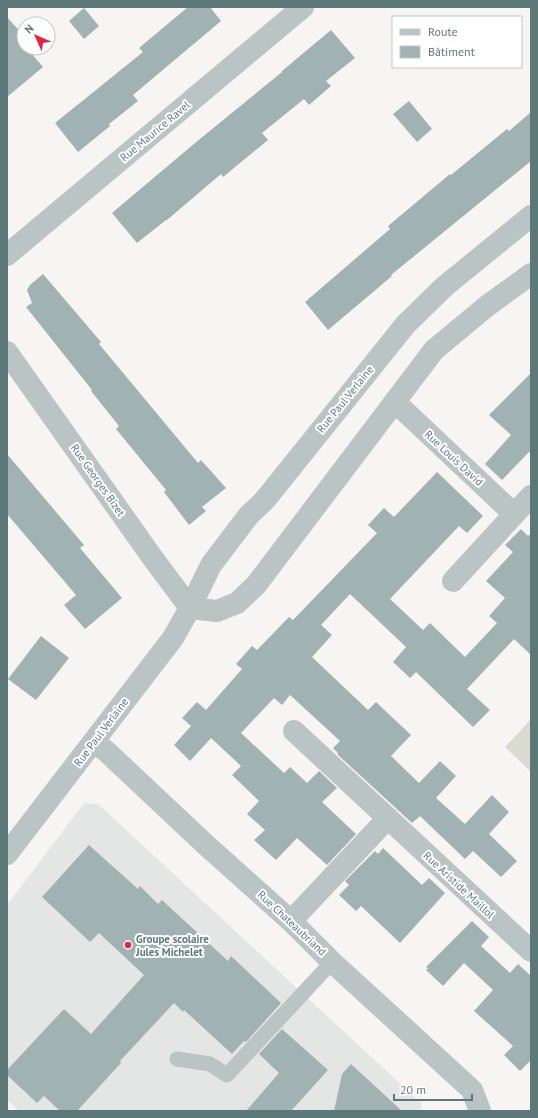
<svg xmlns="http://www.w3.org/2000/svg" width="538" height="1118" viewBox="0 0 538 1118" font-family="'PT Sans',sans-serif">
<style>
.built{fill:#e4e6e5}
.park{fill:#dadcd2}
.building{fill:#a1b2b2}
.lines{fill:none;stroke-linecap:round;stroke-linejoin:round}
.lane{stroke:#bac4c4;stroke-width:15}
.street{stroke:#bac4c4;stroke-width:22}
.poi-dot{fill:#e82245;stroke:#fff;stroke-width:1.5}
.labels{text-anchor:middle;stroke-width:4;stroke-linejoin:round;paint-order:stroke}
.street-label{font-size:11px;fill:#5d7879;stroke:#fff}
.poi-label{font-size:11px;font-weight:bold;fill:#5d7879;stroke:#fff;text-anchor:start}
</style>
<rect width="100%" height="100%" fill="#f7f5f3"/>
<!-- built -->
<polygon class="built" points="84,803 98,804 421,1103 421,1111 19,1111 7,1100 7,905"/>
<!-- park -->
<polygon class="park" points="531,719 531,772 505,747"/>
<!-- building -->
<g class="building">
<polygon points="188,7 210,7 221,21 133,95 138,101 109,124 110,126 78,152 55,123 143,52 139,48"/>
<polygon points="84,8 99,26 84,39 69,21"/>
<polygon points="7,17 24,36 24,48 34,48 35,49 31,53 43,67 7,97"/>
<polygon points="331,30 355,58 326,81 331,86 309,105 304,99 262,133 268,140 223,177 221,174 167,220 166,220 137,243 112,213 195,143 282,72 282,71"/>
<polygon points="409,101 432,129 417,142 393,114"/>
<polygon points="531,112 531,161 391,275 392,276 328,330 305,302 390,229 388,226 450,174 451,175 507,129 509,131"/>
<polygon points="43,274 101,342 99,344 198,463 201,460 226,488 202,507 206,511 189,525 164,492 166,490 116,429 119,426 91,391 92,390 26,307 32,303 27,290 30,285"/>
<polygon points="531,373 531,454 529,452 502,480 485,464 511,435 489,415"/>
<polygon points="7,454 84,545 80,548 122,598 85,629 64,605 76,595 7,514"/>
<polygon points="437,472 483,516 467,533 459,526 390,599 423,630 430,623 465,657 497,623 489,616 505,598 486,581 513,552 505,545 521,529 528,536 531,533 531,655 514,639 467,689 490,710 473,727 416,672 410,678 393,662 406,647 350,594 321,625 332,635 312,657 368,710 376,702 411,735 391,756 419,783 440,761 456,776 436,798 465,824 492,795 509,812 489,834 517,861 501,877 473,851 465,859 420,816 412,823 337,754 338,753 333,748 340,741 290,695 282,705 274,698 241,733 284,773 290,767 307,783 319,771 337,788 322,802 356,834 327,865 297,838 276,860 254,840 265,830 247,814 259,801 232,775 241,766 211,738 190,761 174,745 191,726 182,718 197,702 206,710 242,669 236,664 252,646 257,650 289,617 293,620 377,533 368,525 384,508 394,517"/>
<polygon points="41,636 69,658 36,700 8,679"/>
<polygon points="89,845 138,889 140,886 158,904 162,900 228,961 231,956 281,1003 246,1042 244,1041 232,1054 184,1010 183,1012 174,1003 120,1061 121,1063 77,1111 60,1111 44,1096 37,1103 7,1075 7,1070 64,1009 91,1034 144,975 99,933 90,942 42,897"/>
<polygon points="383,848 422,885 429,878 445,893 400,943 361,906 356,911 339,895 349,885 345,881 375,851 378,854"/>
<polygon points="472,921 489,937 481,946 510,973 518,964 531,976 531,1063 530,1061 520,1071 504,1055 513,1046 474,1011 493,990 464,963 443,986 426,970 428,968 426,967"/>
<polygon points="282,1029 328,1070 291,1111 246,1111 279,1073 259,1054"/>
<polygon points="351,1064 402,1111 334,1111 342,1074"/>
</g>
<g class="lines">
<!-- lane -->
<polyline class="lane" points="177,1059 210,1064 227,1075 332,962"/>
<!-- street -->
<g class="street">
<polyline points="7,255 303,7"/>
<polyline points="7,352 152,557 190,608"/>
<polyline points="395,402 514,514"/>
<polyline points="453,581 531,496"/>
<polyline points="190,608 217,611 237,603 256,585 434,350 487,306 531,274"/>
<polyline points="294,731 531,951"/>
<polyline points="94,742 106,751 206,845 291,921 332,962 472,1090 480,1111"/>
<polyline points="7,854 173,638 190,608 211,565 249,515 264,501 406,324 445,286 531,216"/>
<polyline points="291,921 388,818"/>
</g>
</g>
<!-- markers -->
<circle class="poi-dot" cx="128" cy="945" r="4"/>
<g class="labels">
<!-- street labels -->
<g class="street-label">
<text transform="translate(155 131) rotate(-40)" y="4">Rue Maurice Ravel</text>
<text transform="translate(345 399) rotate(-51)" y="4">Rue Paul Verlaine</text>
<text transform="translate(454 458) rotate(43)" y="4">Rue Louis David</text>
<text transform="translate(98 480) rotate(55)" y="4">Rue Georges Bizet</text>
<text transform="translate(101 732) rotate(-53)" y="4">Rue Paul Verlaine</text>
<text transform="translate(459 885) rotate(43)" y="4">Rue Aristide Maillol</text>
<text transform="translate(292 923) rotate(43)" y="4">Rue Chateaubriand</text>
</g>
<!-- poi labels -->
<g class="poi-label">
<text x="136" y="943">Groupe scolaire<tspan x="136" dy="13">Jules Michelet</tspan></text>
</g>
</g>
<!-- border -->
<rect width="538" height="1118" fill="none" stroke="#5d7879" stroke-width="16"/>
<!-- legend -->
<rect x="392" y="16" width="130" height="52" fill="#ffffff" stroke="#bec9c9"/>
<rect x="400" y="29" width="20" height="6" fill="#bac4c4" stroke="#bec9c9"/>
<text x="428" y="36" font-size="12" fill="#5d7879">Route</text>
<rect x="400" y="46" width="20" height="12" fill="#a1b2b2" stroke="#bec9c9"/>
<text x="428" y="56" font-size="12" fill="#5d7879">Bâtiment</text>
<!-- north arrow -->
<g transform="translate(36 36) rotate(315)"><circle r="19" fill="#ffffff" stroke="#bec9c9"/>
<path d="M0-3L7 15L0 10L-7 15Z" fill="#e82245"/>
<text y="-6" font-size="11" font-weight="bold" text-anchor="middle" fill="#5d7879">N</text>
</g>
<!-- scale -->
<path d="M394 1094v6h78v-6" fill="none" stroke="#5d7879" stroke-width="2"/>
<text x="400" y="1094" font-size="12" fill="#5d7879" stroke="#ffffff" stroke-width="3" paint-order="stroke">20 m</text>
</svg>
